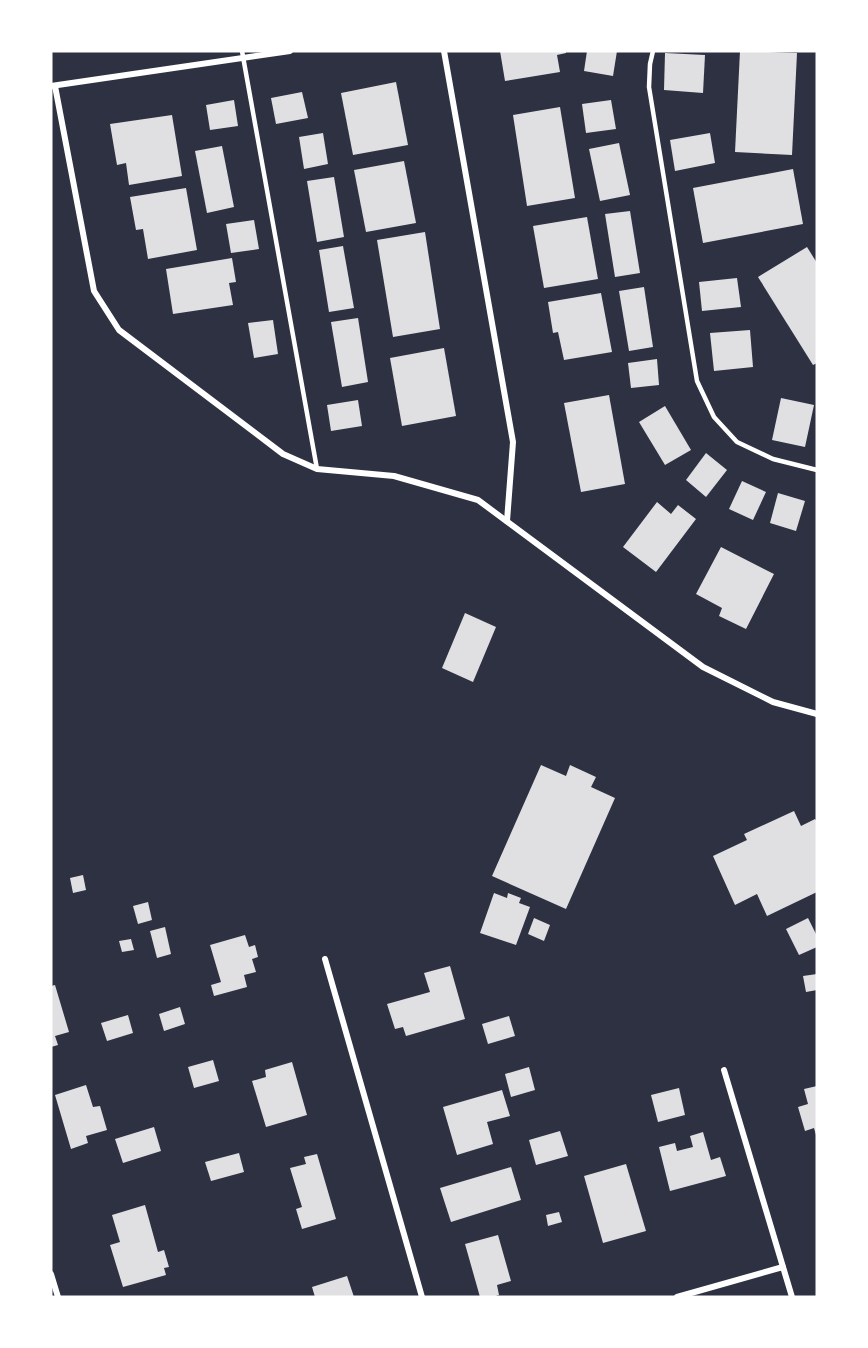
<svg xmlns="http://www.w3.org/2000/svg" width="868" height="1348" viewBox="0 0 868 1348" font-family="Overpass,sans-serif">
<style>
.building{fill:#e0e0e3}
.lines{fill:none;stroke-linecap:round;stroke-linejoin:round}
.service{stroke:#fff;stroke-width:4.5}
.minor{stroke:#fff;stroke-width:6}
</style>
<rect width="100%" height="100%" fill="#2d3142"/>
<!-- building -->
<g class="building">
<polygon points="500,51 566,51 566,53 557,55 560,72 505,81"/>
<polygon points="587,51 617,51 613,76 584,71"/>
<polygon points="740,51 797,53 792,155 735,152"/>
<polygon points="665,53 705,55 703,93 664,90"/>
<polygon points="396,82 408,145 353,155 341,93"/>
<polygon points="302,92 308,118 276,124 271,98"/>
<polygon points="234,100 238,126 210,130 206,105"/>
<polygon points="611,100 616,129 586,133 582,104"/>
<polygon points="560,107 575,198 527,206 513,115"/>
<polygon points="172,115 182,176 129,185 126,163 117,165 110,124"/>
<polygon points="323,133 328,164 304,169 299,137"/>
<polygon points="710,133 715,163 675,171 670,140"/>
<polygon points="619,143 630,195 600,201 589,149"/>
<polygon points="222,146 234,207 207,213 195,151"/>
<polygon points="404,161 416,223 366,232 354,170"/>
<polygon points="793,169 803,224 703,243 693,188"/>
<polygon points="334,177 344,237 317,242 307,181"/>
<polygon points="186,188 197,250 148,259 143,229 136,230 130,197"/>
<polygon points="630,211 640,273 615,277 605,214"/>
<polygon points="587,217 598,279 544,288 533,226"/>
<polygon points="254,220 259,249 231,253 226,224"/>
<polygon points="425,232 440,329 393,337 377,240"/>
<polygon points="343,246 354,308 329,312 319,250"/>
<polygon points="807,247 817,263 817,363 813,365 758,277"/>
<polygon points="232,258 236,282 229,283 233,305 173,314 166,269"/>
<polygon points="737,278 741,307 702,311 699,282"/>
<polygon points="644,287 653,347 629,351 619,291"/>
<polygon points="601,293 612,352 564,360 558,332 553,333 548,302"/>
<polygon points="358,318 368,382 342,387 331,322"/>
<polygon points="273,320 278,354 254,358 248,323"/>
<polygon points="750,330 753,367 714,371 710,333"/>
<polygon points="444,348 456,416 402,426 390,358"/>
<polygon points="657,359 659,385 631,388 628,363"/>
<polygon points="609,395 625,484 581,492 564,403"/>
<polygon points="781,398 814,405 805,447 772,440"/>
<polygon points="358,400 362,426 331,431 327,405"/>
<polygon points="665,406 691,450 665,465 639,422"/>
<polygon points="706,453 727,470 706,497 686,480"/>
<polygon points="742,481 766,492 753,520 729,509"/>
<polygon points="778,493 805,501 796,531 770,523"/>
<polygon points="657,502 671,514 678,505 696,519 656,572 623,547"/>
<polygon points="721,547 774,574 746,629 719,616 722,608 696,594"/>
<polygon points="465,613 496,627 473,682 442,668"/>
<polygon points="541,765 566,776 570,765 596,777 591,787 615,798 566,909 492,876"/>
<polygon points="794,811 801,826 815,819 817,822 817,892 767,916 757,894 735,905 713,856 747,840 744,834"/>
<polygon points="83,875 86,890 73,893 70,878"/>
<polygon points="494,893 507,898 508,893 521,898 519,903 530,907 516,945 480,933"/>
<polygon points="148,902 152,920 138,924 133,906"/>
<polygon points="534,918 550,925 544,941 528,934"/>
<polygon points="808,918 817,936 817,947 799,955 786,929"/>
<polygon points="165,927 171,954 157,958 150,931"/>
<polygon points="245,935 249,947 255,945 258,957 252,959 256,972 244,975 247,987 214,996 211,985 221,982 210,945"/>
<polygon points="131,939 134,950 122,952 119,941"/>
<polygon points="450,966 465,1019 406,1036 403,1027 395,1029 387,1004 430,992 424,973"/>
<polygon points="817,974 817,990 806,992 803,976"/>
<polygon points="55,985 69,1032 55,1036 58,1045 51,1047 51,986"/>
<polygon points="180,1007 185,1024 164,1031 159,1014"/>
<polygon points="128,1015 133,1033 107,1041 101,1023"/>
<polygon points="509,1016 515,1036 488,1044 482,1024"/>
<polygon points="213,1060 219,1081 194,1088 188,1067"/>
<polygon points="292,1062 307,1115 266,1127 252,1081 266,1077 265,1070"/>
<polygon points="529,1067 535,1090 511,1097 505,1074"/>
<polygon points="86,1085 93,1107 100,1106 107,1130 86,1136 88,1143 71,1149 55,1095"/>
<polygon points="817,1086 817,1135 816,1135 814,1128 805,1131 798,1107 808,1104 804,1089"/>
<polygon points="679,1088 685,1115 658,1122 651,1095"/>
<polygon points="502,1090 510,1116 487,1122 493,1144 457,1155 443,1107"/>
<polygon points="154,1127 161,1151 123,1163 115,1139"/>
<polygon points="560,1131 568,1156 536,1165 529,1140"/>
<polygon points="703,1132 711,1160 720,1157 726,1176 670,1191 659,1147 675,1143 677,1151 693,1147 690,1136"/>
<polygon points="239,1153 244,1172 211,1181 205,1162"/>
<polygon points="317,1154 336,1219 302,1229 296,1209 302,1207 290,1168 306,1164 304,1157"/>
<polygon points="626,1164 646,1231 603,1243 584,1176"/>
<polygon points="511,1167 521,1200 451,1222 440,1188"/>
<polygon points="145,1205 158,1252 164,1250 169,1267 164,1268 166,1275 123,1287 110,1245 120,1242 112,1215"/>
<polygon points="559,1212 562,1222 548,1226 546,1215"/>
<polygon points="498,1235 511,1281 497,1285 499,1295 492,1297 480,1297 465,1244"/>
<polygon points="347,1276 354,1297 315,1297 312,1287"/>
</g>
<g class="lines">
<!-- service -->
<g class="service">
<polyline points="242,51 317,469"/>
<polyline points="653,51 650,64 649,87 697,381 714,417 737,442 773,459 817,470"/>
</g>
<!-- minor -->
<g class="minor">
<polyline points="444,51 513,442 507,521"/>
<polyline points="51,86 290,51"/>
<polyline points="55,86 94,291 119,330 283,454 317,469 394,476 478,500 703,667 773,702 817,714"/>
<polyline points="325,959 422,1297"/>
<polyline points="724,1070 792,1297"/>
<polyline points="51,1274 58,1297"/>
<polyline points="677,1297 783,1267"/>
</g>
</g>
<!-- border -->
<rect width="868" height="1348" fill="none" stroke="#ffffff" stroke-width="105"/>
</svg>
